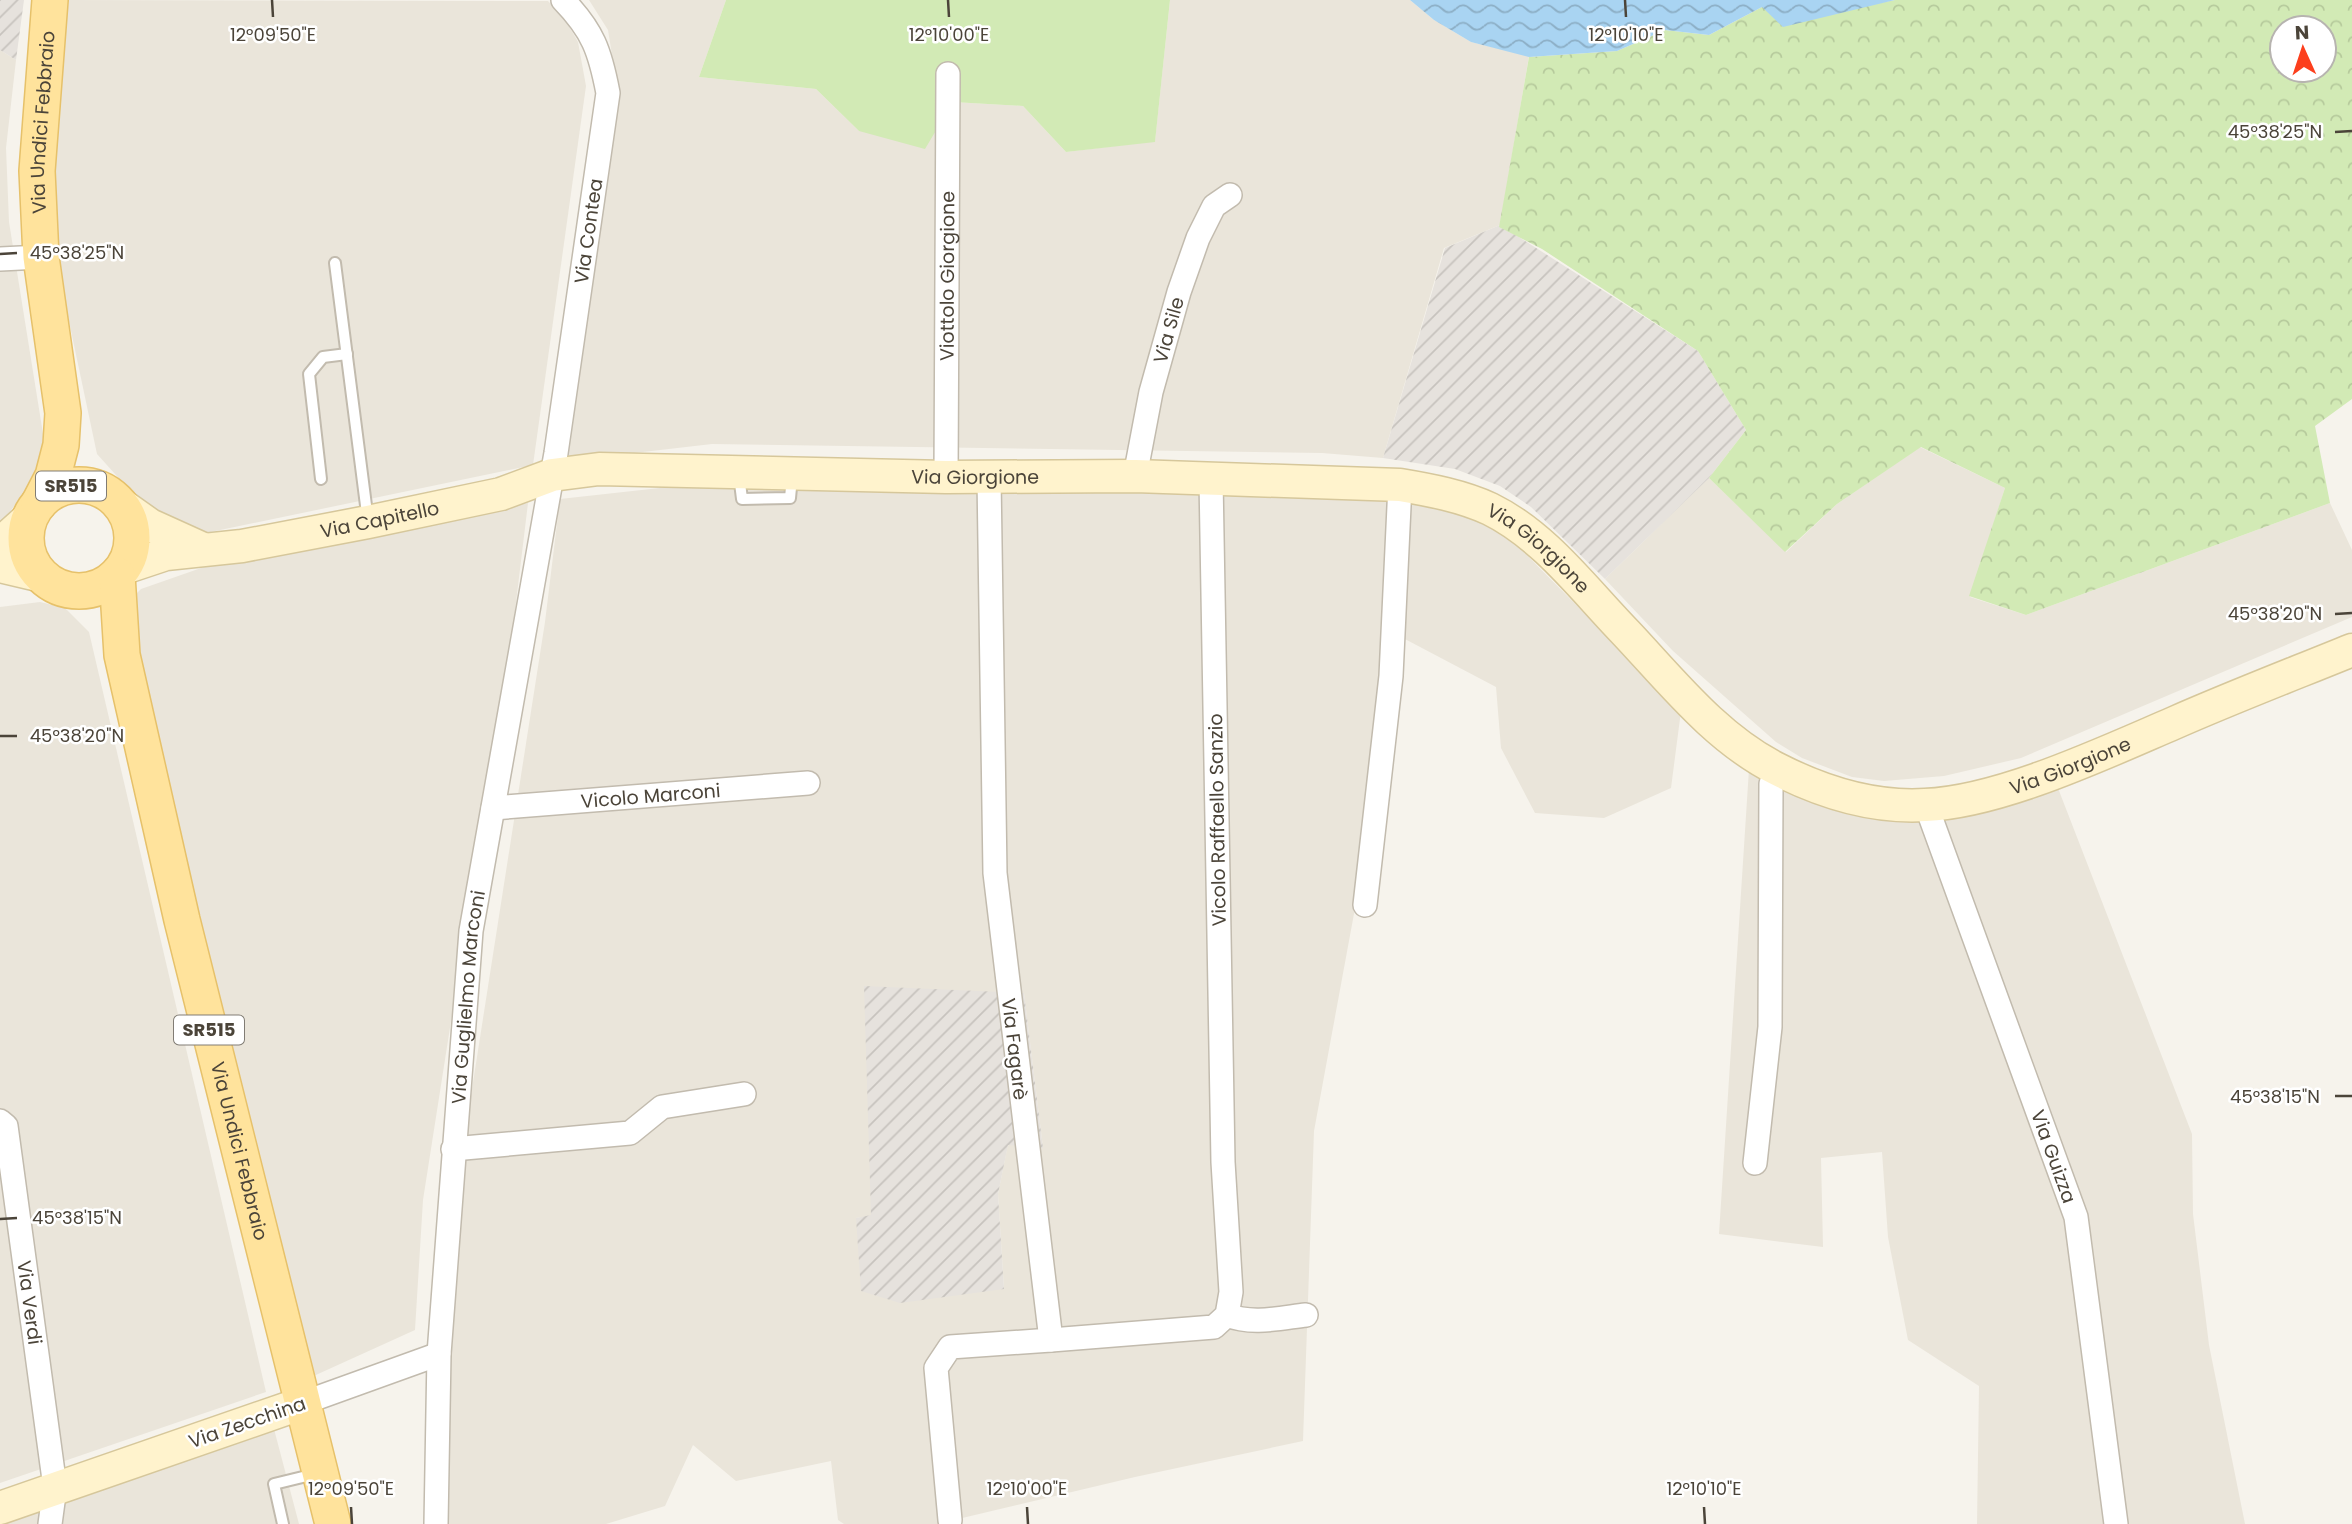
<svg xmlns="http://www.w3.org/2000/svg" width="2352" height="1524" viewBox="0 0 2352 1524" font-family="Poppins,sans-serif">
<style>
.residential{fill:#eae5da;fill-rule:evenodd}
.industrial{fill:url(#industrial-furrows)}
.grass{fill:#d2eab5}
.forest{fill:url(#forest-crowns);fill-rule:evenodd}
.water{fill:url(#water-waves)}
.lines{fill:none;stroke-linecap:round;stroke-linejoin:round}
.lane-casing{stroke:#c2bbae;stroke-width:14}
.street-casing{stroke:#c2bbae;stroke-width:26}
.secondary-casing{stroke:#d6c79b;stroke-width:35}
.primary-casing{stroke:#e6c16a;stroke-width:38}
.lane{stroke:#fff;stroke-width:10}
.street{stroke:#fff;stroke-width:23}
.secondary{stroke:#fff3cd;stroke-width:32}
.primary{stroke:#ffe39c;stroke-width:35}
.ticks{fill:none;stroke:#4b4439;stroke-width:2.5}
.labels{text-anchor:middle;stroke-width:5;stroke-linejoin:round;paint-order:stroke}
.shield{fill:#fff;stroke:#817c74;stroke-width:2}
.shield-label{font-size:18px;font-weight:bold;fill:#4b4439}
.street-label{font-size:19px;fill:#4b4439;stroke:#fff}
.ticks-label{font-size:18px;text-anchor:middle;fill:#4b4439;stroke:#fff;stroke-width:5;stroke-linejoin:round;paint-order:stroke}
</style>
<defs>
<pattern id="industrial-furrows" width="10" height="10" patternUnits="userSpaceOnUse" patternTransform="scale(1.75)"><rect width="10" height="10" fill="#e6e2dd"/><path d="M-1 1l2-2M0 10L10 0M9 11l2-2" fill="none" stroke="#c7c3be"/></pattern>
<pattern id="forest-crowns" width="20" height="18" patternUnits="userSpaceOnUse" patternTransform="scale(1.75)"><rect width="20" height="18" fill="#d2eab5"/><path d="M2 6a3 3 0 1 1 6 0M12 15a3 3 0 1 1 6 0" fill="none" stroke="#b6ca9c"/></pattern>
<pattern id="water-waves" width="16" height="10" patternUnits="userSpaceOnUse" patternTransform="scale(1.75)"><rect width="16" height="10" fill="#a9d4f2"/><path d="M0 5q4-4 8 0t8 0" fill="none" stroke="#8caec5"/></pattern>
</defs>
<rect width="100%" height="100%" fill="#f6f3ec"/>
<!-- residential -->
<g class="residential">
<polygon points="69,0 548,1 566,21 578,42 586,86 533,465 201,534 142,504 97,454 63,293 52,218 50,150"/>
<polygon points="589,0 726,0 699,77 816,89 859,131 953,102 1023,106 1066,152 1155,141 1170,0 1410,0 1434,20 1471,42 1529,56 1500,225 1444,248 1383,458 1322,453 712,444 565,461 617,86 608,30"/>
<polygon points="0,50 16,60 6,148 9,222 44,440 42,469 0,525"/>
<polygon points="1920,447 2005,488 1970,597 2026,615 2330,503 2352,550 2352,617 2021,758 1944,776 1884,781 1852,777 1802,758 1776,742 1673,651 1605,579 1709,478 1786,552 1837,504"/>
<path d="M714,482L1321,491L1446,505L1483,519L1508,536L1681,711L1671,788L1604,818L1535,813L1501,748L1496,687L1384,628L1374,805L1314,1131L1303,1441L1135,1477L937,1524H844L838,1520L831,1461L736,1481L693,1445L665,1506L606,1524H445L454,1204L545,622L560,499ZM1024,993L1043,1148L1008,1144L998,1194L1004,1289L856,1218L871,1216Z"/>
<polygon points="528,503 514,619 423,1200 415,1330 307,1379 131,623 132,598 141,589 204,567"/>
<polygon points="40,602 65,608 89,632 266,1392 0,1483 0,607"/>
<polygon points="1749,769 1786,792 1843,813 1883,818 2056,783 2192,1134 2193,1214 2209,1345 2245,1524 1977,1524 1979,1386 1908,1340 1888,1237 1882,1152 1821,1158 1823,1247 1719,1234"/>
<polygon points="274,1429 299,1524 0,1524 0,1523"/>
</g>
<!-- industrial -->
<g class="industrial">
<polygon points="0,0 24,0 16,60 0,50"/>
<polygon points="1500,225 1698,351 1746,430 1709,478 1605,579 1531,507 1500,486 1455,469 1383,458 1445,248"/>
<polygon points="864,986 1024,993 1043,1148 1008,1145 998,1194 1004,1289 900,1303 861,1291 856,1218 871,1215"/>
</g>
<!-- grass -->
<polygon class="grass" points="726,0 1170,0 1155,142 1066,152 1023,106 953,102 925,149 859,131 816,89 699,77"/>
<!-- forest -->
<path class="forest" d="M1895,0H2352V399L2315,426L2330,503L2026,615L1969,596L2005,488L1921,447L1837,504L1785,552L1709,478L1746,430L1698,351L1542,249L1499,227L1529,57L1617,51L1665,30L1709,35L1762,7H1858ZM2282,28H2324V70H2282Z"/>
<!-- water -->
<polygon class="water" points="1410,0 1895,0 1783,27 1762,7 1709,35 1665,30 1617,51 1529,57 1471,42 1434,20"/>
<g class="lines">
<defs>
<g id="lane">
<polyline points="335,263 368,521"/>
<polyline points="739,475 742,499 790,498 792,477"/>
<polyline points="321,479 309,374 323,357 347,354"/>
<polyline points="283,1524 274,1484 315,1474"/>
</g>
<g id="street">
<polyline points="0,259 41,257"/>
<path id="s1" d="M1135,476L1151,392L1179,292L1198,238L1214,206L1230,195"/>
<path id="s2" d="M946,477L948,74"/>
<path id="s3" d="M1926,805L2076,1217L2116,1524"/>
<path id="s4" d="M493,808L808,783"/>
<polyline points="1365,905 1391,676 1400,485"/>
<path id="s5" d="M0,1121L6,1126L55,1487L50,1524"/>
<polyline points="453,1149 630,1133 662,1107 744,1094"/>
<polyline points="1755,1163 1770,1027 1771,784 1776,769"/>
<path d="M1227,1315C1252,1325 1280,1318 1306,1315"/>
<polyline points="1051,1340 1214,1327 1227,1315 1231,1292 1223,1162 1211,479"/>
<polyline points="303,1403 439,1354"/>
<polyline points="950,1520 936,1368 950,1347 1051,1340 995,873 989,478"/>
<path id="s6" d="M436,1524L439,1354L471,931L556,453L608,93C600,51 593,31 563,0"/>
</g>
<g id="secondary">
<polyline points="119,503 150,525 203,549"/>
<polyline points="0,544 30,517"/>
<polyline points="0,566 42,576"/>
<path id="s7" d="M121,569L166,554L242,546L368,522L501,494L552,475L599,469L946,477L1135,476L1400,485C1430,490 1462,496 1490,509C1545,536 1585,591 1627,634C1672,682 1717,739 1777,769C1822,792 1874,808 1925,805C2000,802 2104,753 2174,723C2233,697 2293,674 2352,650"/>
<polyline points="0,1508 303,1403"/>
</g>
<g id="primary">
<circle cx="79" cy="538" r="53"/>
<path id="s8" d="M39,503L53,476L61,445L63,413L41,257L37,171L50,0"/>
<path id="s9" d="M117,575L122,655L182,920L333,1524"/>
</g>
</defs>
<!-- lane casing -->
<use href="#lane" class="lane-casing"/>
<!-- street casing -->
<use href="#street" class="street-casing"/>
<!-- secondary casing -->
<use href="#secondary" class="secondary-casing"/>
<!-- primary casing -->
<use href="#primary" class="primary-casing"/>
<!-- lane -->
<use href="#lane" class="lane"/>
<!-- street -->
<use href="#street" class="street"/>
<!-- secondary -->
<use href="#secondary" class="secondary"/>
<!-- primary -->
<use href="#primary" class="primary"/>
</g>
<!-- ticks -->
<path class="ticks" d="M272,0L273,17M948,0L949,17M1625,0L1626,17M2335,132L2352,131M0,254L17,253M2335,614L2352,613M0,736H17M2335,1096H2352M0,1219L17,1218M351,1507L352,1524M1027,1507L1028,1524M1704,1507L1705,1524"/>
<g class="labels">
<!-- shield labels -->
<g class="shield">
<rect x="36" y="471.5" width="70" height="29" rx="5"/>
<rect x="174" y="1015.5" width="70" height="29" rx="5"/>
</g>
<g class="shield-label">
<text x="71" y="492">SR515</text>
<text x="209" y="1036">SR515</text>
</g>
<!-- street labels -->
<g class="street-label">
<text dy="7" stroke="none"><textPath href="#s8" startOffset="387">Via Undici Febbraio</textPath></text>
<text dy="7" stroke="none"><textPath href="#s6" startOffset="1304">Via Contea</textPath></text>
<text dy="7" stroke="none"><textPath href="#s2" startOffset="201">Viottolo Giorgione</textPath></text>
<text dy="7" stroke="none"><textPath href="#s1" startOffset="150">Via Sile</textPath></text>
<text dy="7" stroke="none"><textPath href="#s7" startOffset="866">Via Giorgione</textPath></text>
<text dy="7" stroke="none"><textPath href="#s7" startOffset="264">Via Capitello</textPath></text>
<text dy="7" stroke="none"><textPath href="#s7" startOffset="1447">Via Giorgione</textPath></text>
<text dy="7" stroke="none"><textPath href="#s7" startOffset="2079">Via Giorgione</textPath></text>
<text dy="7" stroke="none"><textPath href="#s4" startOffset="158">Vicolo Marconi</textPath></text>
<text transform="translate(1217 820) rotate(-91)" y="7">Vicolo Raffaello Sanzio</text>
<text dy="7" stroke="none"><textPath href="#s6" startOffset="528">Via Guglielmo Marconi</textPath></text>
<text transform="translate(1015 1049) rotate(83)" y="7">Via Fagarè</text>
<text dy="7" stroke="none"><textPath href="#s9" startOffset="590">Via Undici Febbraio</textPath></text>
<text dy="7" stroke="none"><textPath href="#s3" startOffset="374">Via Guizza</textPath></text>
<text dy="7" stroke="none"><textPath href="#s5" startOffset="186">Via Verdi</textPath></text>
<text transform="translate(247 1422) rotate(-19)" y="7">Via Zecchina</text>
</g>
</g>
<g class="ticks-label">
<text x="273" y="41">12°09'50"E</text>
<text x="949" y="41">12°10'00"E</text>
<text x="1626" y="41">12°10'10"E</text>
<text x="2275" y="138">45°38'25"N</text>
<text x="77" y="259">45°38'25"N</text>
<text x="2275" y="620">45°38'20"N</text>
<text x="77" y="742">45°38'20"N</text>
<text x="2275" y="1103">45°38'15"N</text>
<text x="77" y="1224">45°38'15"N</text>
<text x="351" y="1495">12°09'50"E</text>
<text x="1027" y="1495">12°10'00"E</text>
<text x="1704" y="1495">12°10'10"E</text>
</g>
<!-- north arrow -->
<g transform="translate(2303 49) rotate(357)"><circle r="33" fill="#ffffff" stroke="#b7b4b0" stroke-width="2"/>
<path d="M0-5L12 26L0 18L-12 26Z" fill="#fc3f1d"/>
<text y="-10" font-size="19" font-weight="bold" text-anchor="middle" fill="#4b4439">N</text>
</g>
</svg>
